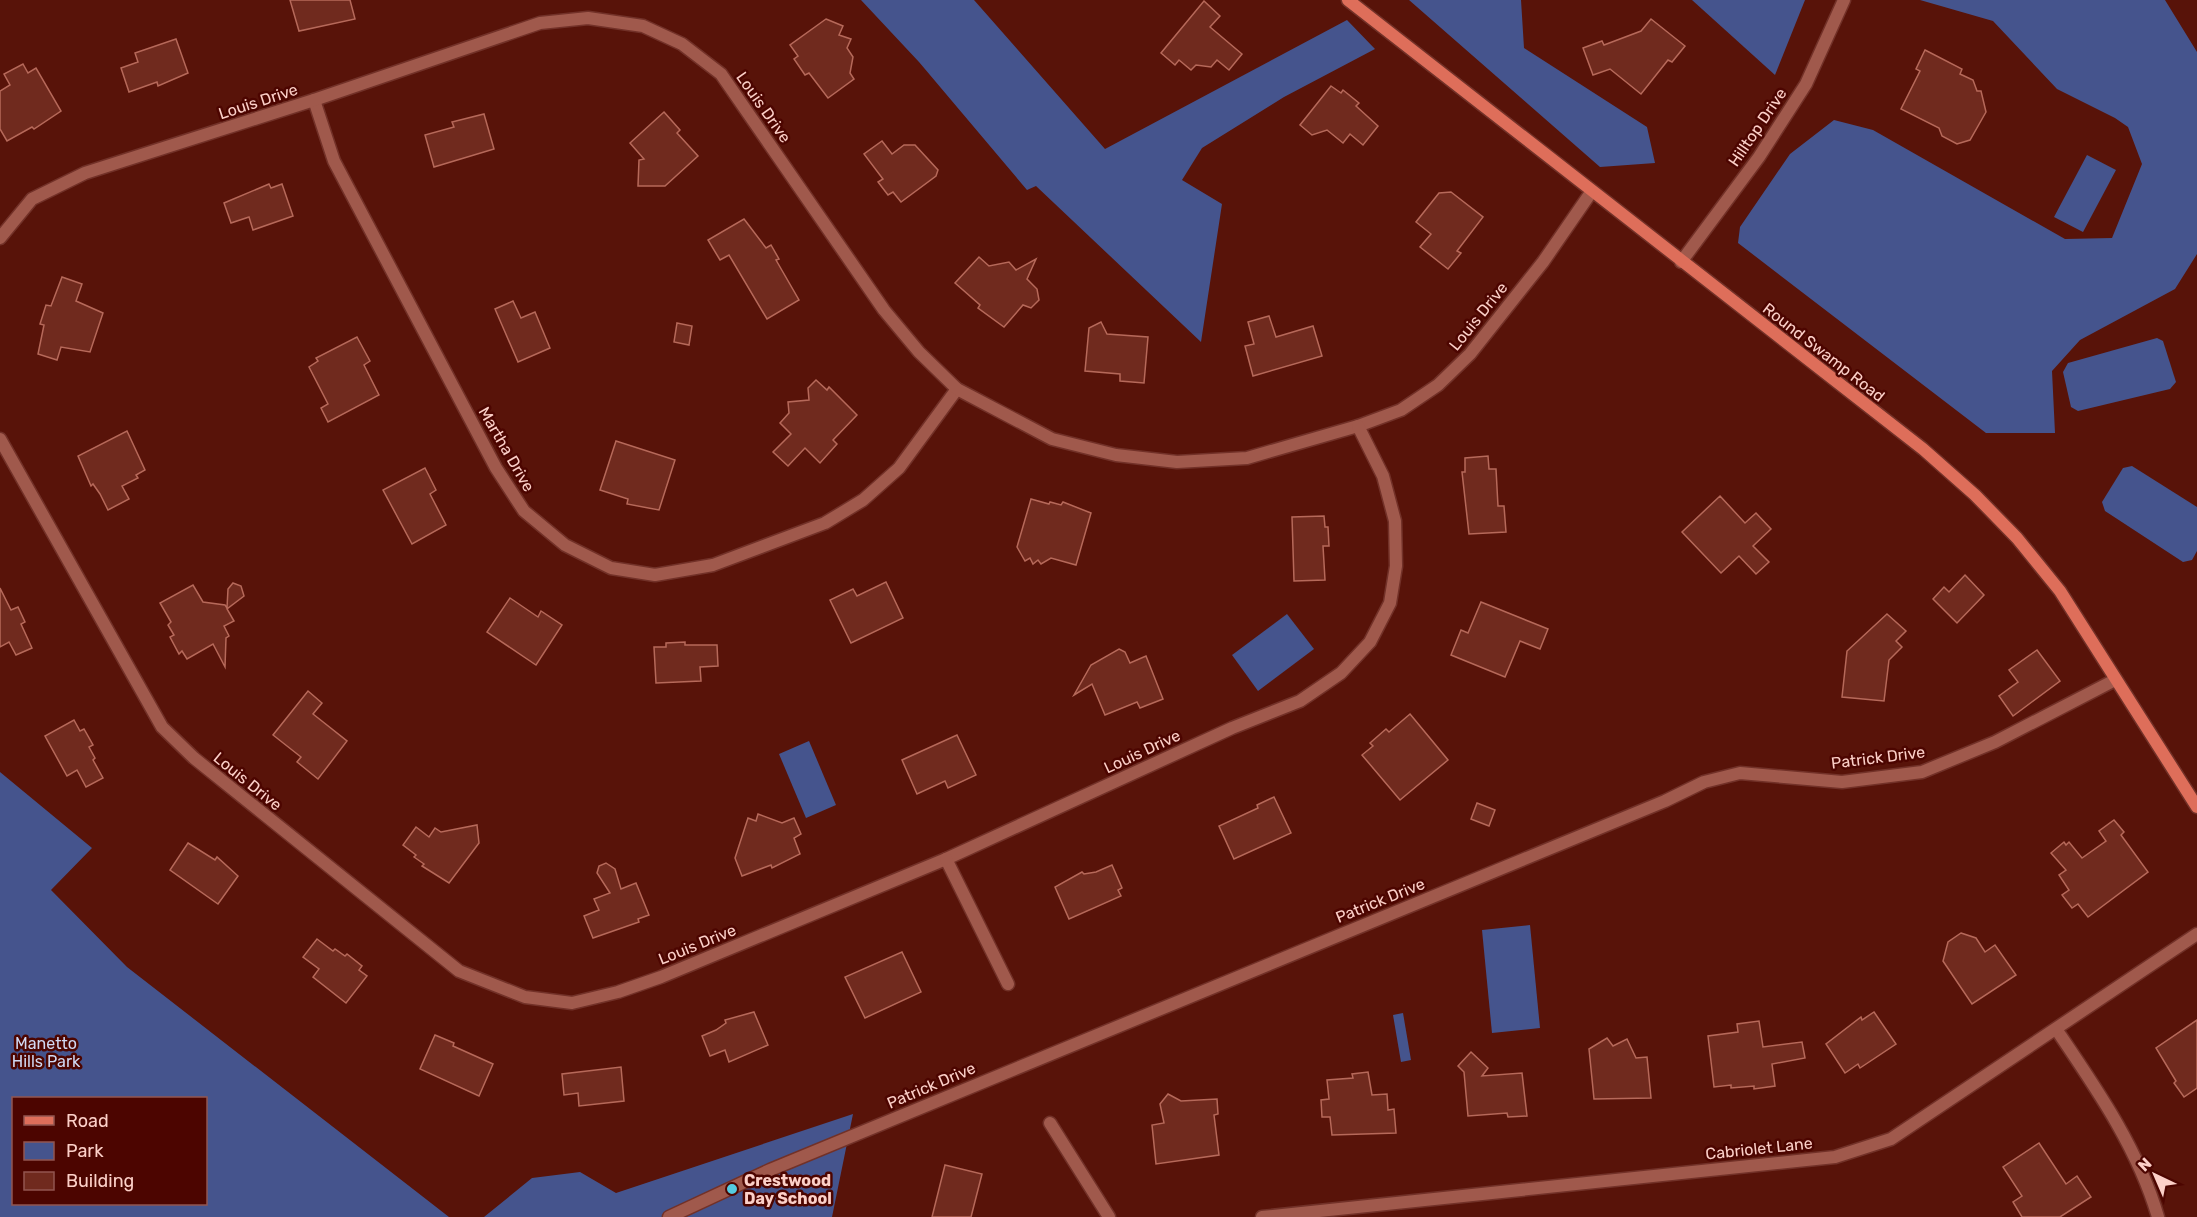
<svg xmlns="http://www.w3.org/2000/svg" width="2197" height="1217" viewBox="0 0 2197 1217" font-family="Rubik,sans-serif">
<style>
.green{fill:#45548d;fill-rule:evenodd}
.building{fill:#702a1e;stroke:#b6695a;stroke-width:1.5}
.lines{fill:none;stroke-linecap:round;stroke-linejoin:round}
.street-casing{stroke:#723128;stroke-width:15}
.secondary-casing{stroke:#723128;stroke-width:15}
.street{stroke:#a0594c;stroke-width:12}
.secondary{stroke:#de6e5a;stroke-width:12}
.poi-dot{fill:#55cadf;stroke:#4c0500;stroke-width:2}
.labels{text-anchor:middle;stroke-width:5;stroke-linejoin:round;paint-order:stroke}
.street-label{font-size:16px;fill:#fcd0c8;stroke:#4c0500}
.park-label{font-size:16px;fill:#d0d9f3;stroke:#4c0500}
.poi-label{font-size:16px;font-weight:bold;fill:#fcd0c8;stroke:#4c0500;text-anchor:start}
</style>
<rect width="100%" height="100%" fill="#581309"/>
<!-- green -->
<g class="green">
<polygon points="861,0 974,0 1105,149 1347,20 1375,49 1284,97 1202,148 1182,180 1222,204 1201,342 1036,186 1027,190 919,62"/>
<polygon points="1409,0 1521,0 1524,48 1647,127 1655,163 1600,167"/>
<polygon points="1692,0 1805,0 1775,75"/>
<polygon points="1920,0 2165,0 2197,52 2197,254 2175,289 2080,340 2052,371 2055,433 1986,433 1738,243 1740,227 1790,154 1834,120 1873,130 2065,239 2112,238 2142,164 2128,127 2115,118 2057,89 1993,21"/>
<polygon points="2087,155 2116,170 2083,232 2054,217"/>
<polygon points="2157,338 2163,341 2176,382 2170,389 2078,411 2071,407 2063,372 2068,363"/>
<polygon points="2132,466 2197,507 2197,551 2192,560 2183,562 2105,511 2102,502 2123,468"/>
<polygon points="1287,614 1314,649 1258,691 1232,655"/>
<polygon points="809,741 836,805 806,818 779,754"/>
<path d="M0,772L92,848L51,890L127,967L449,1217H0ZM206,1098V1204H14V1098Z"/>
<polygon points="1530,925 1540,1028 1492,1033 1482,930"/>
<polygon points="1403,1013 1411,1060 1401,1062 1393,1015"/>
<polygon points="853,1114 832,1217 484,1217 532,1178 580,1172 616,1193"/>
</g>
<!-- building -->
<g class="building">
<polygon points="290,0 350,0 355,19 299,31"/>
<polygon points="1204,1 1220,16 1210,27 1242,54 1229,70 1217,60 1211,67 1196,65 1191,70 1179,60 1175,65 1161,53"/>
<polygon points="826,19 843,26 839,35 851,39 847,48 853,57 850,73 854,79 828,98 809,73 805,75 794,59 798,56 790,45"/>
<polygon points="1651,19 1685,46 1672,62 1668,60 1641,94 1610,69 1593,75 1583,48 1602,41 1604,45 1641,31"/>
<polygon points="176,39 188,73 158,86 157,82 129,92 121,68 138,62 135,53"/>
<polygon points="1925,50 1962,69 1960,74 1973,80 1977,91 1981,91 1986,112 1970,140 1957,144 1942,136 1939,128 1901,109 1920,71 1916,69"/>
<polygon points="23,64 28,73 36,68 61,111 34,129 32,127 7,141 0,129 0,91 10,85 4,74"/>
<polygon points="1331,86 1341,93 1343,90 1359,103 1356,106 1378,126 1363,145 1350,134 1343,143 1327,130 1312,135 1300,125"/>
<polygon points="664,112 680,130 677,133 698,156 665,186 638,186 639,160 644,159 630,143"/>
<polygon points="484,114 494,149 434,167 425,135 454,127 452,122"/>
<polygon points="882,141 892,154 904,145 915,145 938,170 936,176 901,202 893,192 888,195 878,182 883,179 864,154"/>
<polygon points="269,184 271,188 282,184 293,216 253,230 249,217 231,223 224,203"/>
<polygon points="1451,192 1483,217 1457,251 1461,253 1448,269 1420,247 1431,234 1416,222 1439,193"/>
<polygon points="744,219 766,248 771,245 779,259 776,260 799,300 767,319 729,255 720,260 708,240"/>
<polygon points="979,257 989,266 1009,262 1016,270 1036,259 1027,279 1037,289 1039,300 1031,308 1023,305 1004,327 978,308 980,305 955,283"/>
<polygon points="62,277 82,284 76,301 103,313 90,352 61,347 57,360 38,354 44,325 40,324 46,305 51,306"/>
<polygon points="513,301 521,318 535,312 550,348 518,362 495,309"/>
<polygon points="1269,316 1276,337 1313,326 1322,356 1253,376 1245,346 1254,344 1248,322"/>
<polygon points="1101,322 1107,334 1148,337 1144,383 1120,381 1120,374 1085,371 1089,328"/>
<polygon points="677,323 692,326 689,345 674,342"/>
<polygon points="357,337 370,361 364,365 379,395 328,422 321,408 328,404 309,367 318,361 316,358"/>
<polygon points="816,380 827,390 829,387 857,415 833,440 837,444 820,463 805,448 788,466 773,452 791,434 780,423 789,413 788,402 809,400 808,388"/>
<polygon points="127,431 145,470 136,475 138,478 122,486 129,499 108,510 100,494 93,484 91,486 78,456"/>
<polygon points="616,441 675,460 659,510 627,504 628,499 600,490"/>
<polygon points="1488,456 1489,469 1496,469 1498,506 1504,506 1506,532 1469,534 1462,472 1465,472 1465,458"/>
<polygon points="425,468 436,490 430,494 446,525 412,544 383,490"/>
<polygon points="1720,496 1745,523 1756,513 1771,529 1753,546 1769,562 1756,574 1739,556 1721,573 1682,532"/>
<polygon points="1031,499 1049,504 1050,502 1061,505 1063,502 1091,513 1076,565 1051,558 1041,564 1038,560 1033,564 1030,558 1025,561 1017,547"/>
<polygon points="1324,516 1325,527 1328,527 1329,546 1323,546 1325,580 1294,581 1292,517"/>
<polygon points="1965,575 1984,595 1957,623 1933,599 1944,587 1949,592"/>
<polygon points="886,582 903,618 851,643 830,600 853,589 857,596"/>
<polygon points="233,583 241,586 244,596 227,609 234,621 224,626 229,636 226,638 225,667 213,644 187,659 182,651 179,654 170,637 174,635 168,625 171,622 160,603 193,585 203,602 225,605 227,608 228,589"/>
<polygon points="0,588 11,610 18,607 25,622 21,624 32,648 16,655 9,642 0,647"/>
<polygon points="510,598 538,617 541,611 562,625 536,665 487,632"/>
<polygon points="1481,602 1548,629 1540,649 1520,641 1505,677 1451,655 1461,630 1468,633"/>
<polygon points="1887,614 1906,631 1896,641 1902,647 1889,660 1884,701 1842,697 1847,651"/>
<polygon points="685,642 685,645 717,645 718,666 700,667 701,681 656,683 654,647 666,647 666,643"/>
<polygon points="1119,649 1125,652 1130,663 1146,656 1163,699 1140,708 1137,702 1105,715 1092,684 1074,695 1091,665"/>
<polygon points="2037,650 2060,681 2013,716 1999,696 2018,682 2009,670"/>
<polygon points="308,691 322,703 313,714 347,741 318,779 297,762 301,757 273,735"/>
<polygon points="1410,714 1448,760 1400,800 1362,755 1373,746 1370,743 1386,729 1389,732"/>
<polygon points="74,720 80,731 84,729 93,745 89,747 95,758 93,760 103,778 86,787 77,770 67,776 45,736"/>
<polygon points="957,735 976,775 948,788 945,781 917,794 902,760"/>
<polygon points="1274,797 1291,833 1234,859 1219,826 1258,808 1257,805"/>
<polygon points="1477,803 1495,810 1489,826 1471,819"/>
<polygon points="758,814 782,823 794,818 801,834 794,838 800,854 772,868 771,865 742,876 735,858 748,818 756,821"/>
<polygon points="2114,820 2124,832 2121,835 2148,872 2088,917 2078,904 2072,908 2062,895 2069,890 2059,875 2066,870 2051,853 2064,842 2066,845 2069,842 2082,858 2106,841 2099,831"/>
<polygon points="477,825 479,843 449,883 422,866 424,864 414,857 416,855 403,845 416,827 429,837 435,828 441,832"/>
<polygon points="188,843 215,860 217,857 238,876 218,904 170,870"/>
<polygon points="606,863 615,869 621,889 636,883 649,915 638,919 639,922 593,938 584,916 599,910 594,899 610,893 597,873 599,866"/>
<polygon points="1112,865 1122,888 1118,890 1121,896 1069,919 1055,887 1082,872 1084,874 1096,872"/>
<polygon points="1961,933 1976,938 1985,952 1995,945 2016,975 1972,1004 1943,961 1948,942"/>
<polygon points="317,939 333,951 335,949 345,956 347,954 362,966 359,970 367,976 346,1003 313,977 319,969 303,957"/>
<polygon points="902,952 921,992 865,1018 845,977"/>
<polygon points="754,1012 768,1045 729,1062 725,1050 710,1056 702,1036 716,1030 726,1023 725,1020"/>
<polygon points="1874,1012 1896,1044 1860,1068 1858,1064 1845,1073 1826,1044 1861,1017 1862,1020"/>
<polygon points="2197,1020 2197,1088 2184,1097 2174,1083 2176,1081 2156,1048"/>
<polygon points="1759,1021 1763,1047 1802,1042 1805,1058 1772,1064 1775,1086 1754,1089 1754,1086 1731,1088 1731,1085 1714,1087 1708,1036 1738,1032 1737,1024"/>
<polygon points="435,1035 454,1043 453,1046 493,1064 479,1096 420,1069"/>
<polygon points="1607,1038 1613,1046 1627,1039 1636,1058 1647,1057 1651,1098 1594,1099 1589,1049"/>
<polygon points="1471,1052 1488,1068 1482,1076 1522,1073 1527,1116 1508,1117 1507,1113 1468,1116 1464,1072 1458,1066"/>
<polygon points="621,1067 624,1101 579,1106 578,1093 564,1095 562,1074"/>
<polygon points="1368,1072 1372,1095 1387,1094 1388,1110 1394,1109 1396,1133 1332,1135 1330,1117 1322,1117 1321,1100 1329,1099 1327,1080 1353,1078 1352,1074"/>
<polygon points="1168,1094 1181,1101 1217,1099 1218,1114 1214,1115 1219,1155 1156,1164 1152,1125 1164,1123 1160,1104"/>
<polygon points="2039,1143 2066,1184 2077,1176 2091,1197 2060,1217 2022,1217 2013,1202 2022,1196 2003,1167"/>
<polygon points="945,1165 982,1174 971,1217 932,1217"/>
</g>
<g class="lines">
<defs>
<g id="street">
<polyline points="314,100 334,161 496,468 524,511 565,545 611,568 655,575 713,565 825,523 863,500 899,468 957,389"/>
<polyline points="0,238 32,199 85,173 314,100 540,23 588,18 643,26 682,44 721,74 884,310 919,352 957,389 1052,439 1116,455 1177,462 1247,458 1358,426 1401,410 1438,385 1470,354 1543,262 1592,191"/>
<polyline points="1681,262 1759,157 1806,84 1844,0"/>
<polyline points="0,439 162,727 194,758 459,971 525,997 572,1003 618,992 661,977 946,859 1232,728 1300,701 1341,673 1370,642 1390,603 1396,566 1395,521 1383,476 1358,426"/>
<polyline points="946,859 1008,984"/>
<path d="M2056,1029C2096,1088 2138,1148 2158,1217"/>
<polyline points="1050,1123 1109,1217"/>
<polyline points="669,1217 770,1170 1665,801 1704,782 1740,773 1842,782 1922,772 1995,742 2115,680"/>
<polyline points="1262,1217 1835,1157 1891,1139 2197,934"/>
</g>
<polyline id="secondary" points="1348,0 1923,449 1975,495 2017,538 2060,591 2197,807"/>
</defs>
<!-- street casing -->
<use href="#street" class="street-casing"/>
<!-- secondary casing -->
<use href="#secondary" class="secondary-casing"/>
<!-- street -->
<use href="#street" class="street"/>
<!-- secondary -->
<use href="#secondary" class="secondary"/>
</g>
<!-- markers -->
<circle class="poi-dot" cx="732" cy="1189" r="6"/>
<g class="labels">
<!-- street labels -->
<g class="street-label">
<text transform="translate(258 101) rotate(-18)" y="6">Louis Drive</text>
<text transform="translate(764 107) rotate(55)" y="6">Louis Drive</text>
<text transform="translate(1757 127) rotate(-56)" y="6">Hilltop Drive</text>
<text transform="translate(1478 316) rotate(-51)" y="6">Louis Drive</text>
<text transform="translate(1824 352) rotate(38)" y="6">Round Swamp Road</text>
<text transform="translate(507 449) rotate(60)" y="6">Martha Drive</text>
<text transform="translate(1142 751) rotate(-25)" y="6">Louis Drive</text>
<text transform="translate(1878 757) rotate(-7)" y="6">Patrick Drive</text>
<text transform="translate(248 781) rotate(39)" y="6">Louis Drive</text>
<text transform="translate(1380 900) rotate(-22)" y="6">Patrick Drive</text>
<text transform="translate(697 944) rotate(-22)" y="6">Louis Drive</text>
<text transform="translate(931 1085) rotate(-23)" y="6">Patrick Drive</text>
<text transform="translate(1759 1148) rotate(-6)" y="6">Cabriolet Lane</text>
</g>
<!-- park labels -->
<g class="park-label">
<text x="46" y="1049">Manetto<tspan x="46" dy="18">Hills Park</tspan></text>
</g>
<!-- poi labels -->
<g class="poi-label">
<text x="744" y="1186">Crestwood<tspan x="744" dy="18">Day School</tspan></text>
</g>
</g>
<!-- legend -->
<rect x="12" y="1097" width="195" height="108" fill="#4c0500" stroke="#925650" stroke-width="1.5"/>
<rect x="24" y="1116" width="30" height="9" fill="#de6e5a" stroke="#925650" stroke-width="1.5"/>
<text x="66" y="1127" font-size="18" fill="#fcd0c8">Road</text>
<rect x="24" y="1142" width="30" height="18" fill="#45548d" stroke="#925650" stroke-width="1.5"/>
<text x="66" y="1157" font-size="18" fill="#fcd0c8">Park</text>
<rect x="24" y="1172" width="30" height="18" fill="#702a1e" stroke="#925650" stroke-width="1.5"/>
<text x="66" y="1187" font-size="18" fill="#fcd0c8">Building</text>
<!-- north arrow -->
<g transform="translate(2155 1175) rotate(316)" stroke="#4c0500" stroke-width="4.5" paint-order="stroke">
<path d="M0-4.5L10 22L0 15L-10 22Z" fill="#fcd0c8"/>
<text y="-9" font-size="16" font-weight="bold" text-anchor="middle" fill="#fcd0c8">N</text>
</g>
</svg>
